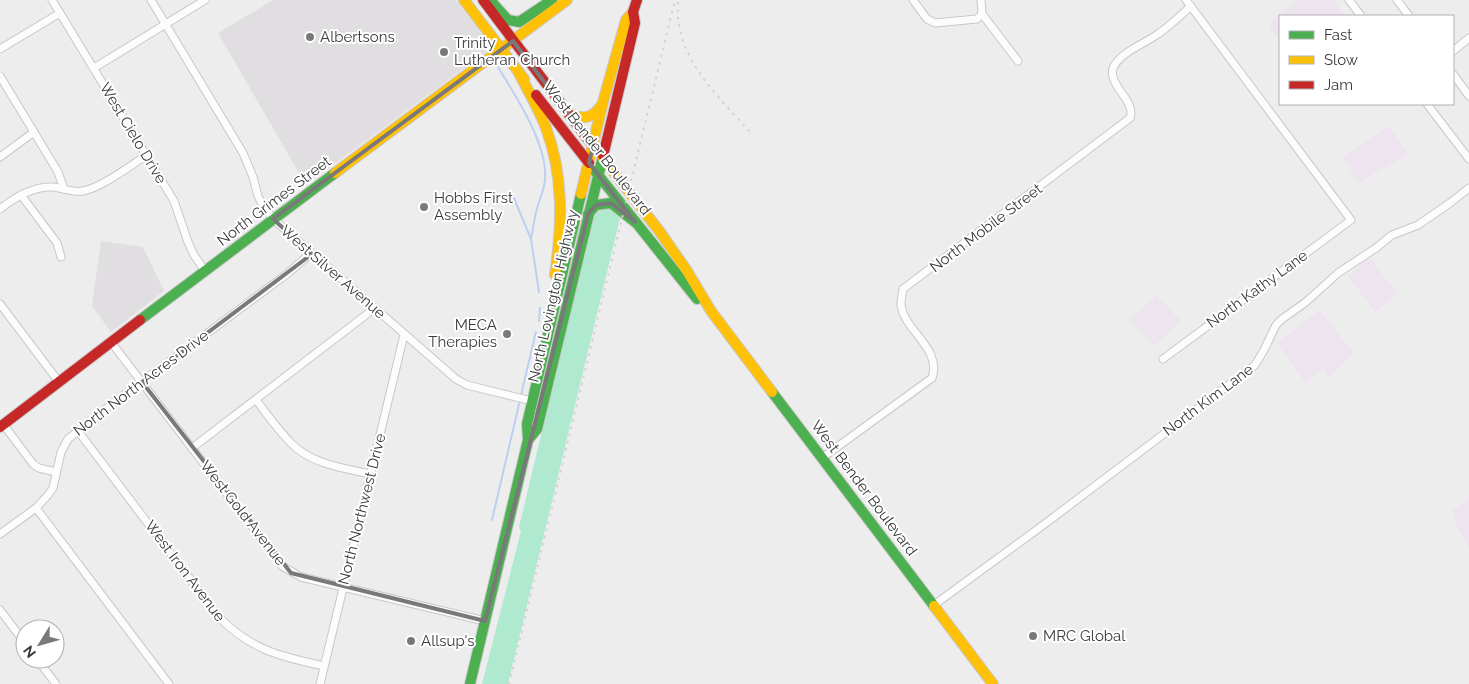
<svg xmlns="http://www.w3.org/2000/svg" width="1469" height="684" viewBox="0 0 1469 684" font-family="Raleway,sans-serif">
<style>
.built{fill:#e1dee2}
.industrial{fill:#ede4ef}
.green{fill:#afead0}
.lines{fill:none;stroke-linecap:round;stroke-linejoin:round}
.stream{stroke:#bbd0f0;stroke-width:2}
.street-casing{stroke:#c9c8c9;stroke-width:9}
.fast-casing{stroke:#c9c8c9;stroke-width:12}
.slow-casing{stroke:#c9c8c9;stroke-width:12}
.jam-casing{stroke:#c9c8c9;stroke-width:12}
.street{stroke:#fcfcfc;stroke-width:7}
.fast{stroke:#4caf50;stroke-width:10}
.slow{stroke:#ffc107;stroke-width:10}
.jam{stroke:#c62828;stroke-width:10}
.rail{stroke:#d3d2d3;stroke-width:2;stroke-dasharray:2.5 5;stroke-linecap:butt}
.marked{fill:none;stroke:#7a797a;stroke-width:4;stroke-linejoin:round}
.poi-dot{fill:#7a797a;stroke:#fff;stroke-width:2}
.labels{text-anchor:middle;stroke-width:4;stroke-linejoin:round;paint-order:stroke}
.poi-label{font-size:15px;fill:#3b3a3b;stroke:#fff;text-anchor:start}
.street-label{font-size:15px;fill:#3b3a3b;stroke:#fff}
</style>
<rect width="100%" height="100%" fill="#eeedee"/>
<!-- built -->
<g class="built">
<polygon points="273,0 456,0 489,44 486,52 306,185 218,33"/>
<polygon points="101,241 143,247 164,291 111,332 92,306"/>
</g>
<!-- industrial -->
<g class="industrial">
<polygon points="1299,0 1333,0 1346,16 1280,16 1280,40 1270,28 1271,20"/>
<polygon points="1389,126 1408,154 1358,183 1343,157"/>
<polygon points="1371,259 1397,294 1375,312 1348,276 1365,262"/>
<polygon points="1156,295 1181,321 1154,346 1129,320"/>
<polygon points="1320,310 1354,354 1329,377 1323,370 1306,383 1277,343"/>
<polygon points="1469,498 1469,547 1456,526 1453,510"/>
</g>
<!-- green -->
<path class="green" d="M608,206L621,214L508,684H482L521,531L519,527L592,222C596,214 599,208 608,206Z"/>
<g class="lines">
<!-- stream -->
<g class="stream">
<path d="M496,64C514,93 548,144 545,179C545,189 539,199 537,209C534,219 533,229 531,239"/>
<polyline points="513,196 531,239 539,292"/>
<polyline points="539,321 540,308"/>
<polyline points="521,395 536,332"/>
<polyline points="492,520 520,400"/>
</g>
<defs>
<g id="street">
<polyline points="52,0 174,201 188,242 194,255 205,271"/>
<polyline points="151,0 243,153 253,177 258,196 262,204 273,219 456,379 467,385 532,401"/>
<polyline points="913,0 927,19 935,23 977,19 982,14"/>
<polyline points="981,0 982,14 1018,61"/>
<polyline points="1349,0 1361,16"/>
<polyline points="1397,0 1409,16"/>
<polyline points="0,49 60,13"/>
<polyline points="1453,51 1469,38"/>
<polyline points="94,68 205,0"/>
<polyline points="1453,74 1469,96"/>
<polyline points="0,76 58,172 64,189"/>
<polyline points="1427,104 1469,159"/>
<polyline points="0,157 34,132"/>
<polyline points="21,195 57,243 61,257"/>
<path d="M0,209C15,197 33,186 53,187C63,188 73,193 83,191C101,188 131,165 147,155"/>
<polyline points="0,304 59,382"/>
<polyline points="111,342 282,566 301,577 485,621"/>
<polyline points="1163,359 1351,220 1186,0"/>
<path d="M256,400C267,414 278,430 291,443C311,464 343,468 370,474"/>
<polyline points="3,424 33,464 39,468 56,472"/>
<path d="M78,431L218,616C249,649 281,657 324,666"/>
<polyline points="192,448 375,308"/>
<path d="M822,458L932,378C942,348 905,332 901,305C901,300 902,295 903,289L1130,118C1135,104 1119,93 1114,80C1112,75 1111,71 1114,66C1123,51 1144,44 1158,34C1170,26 1180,16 1191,6"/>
<polyline points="36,508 169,684"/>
<polyline points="0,534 36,508 48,495 53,488 61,452 68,439 113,403 287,274 311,253"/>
<polyline points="934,605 1046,523 1255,365 1264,350 1276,325 1282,319 1306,302 1338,273 1376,248 1392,235 1418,225 1450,203 1469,188"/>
<polyline points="0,610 25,643"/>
<polyline points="37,659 56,684"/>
<polyline points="320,684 404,335"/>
</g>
<g id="fast">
<polyline points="490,0 508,20 519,22 552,0"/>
<polyline points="595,171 697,299"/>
<polyline points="588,214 596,205 611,203 635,222"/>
<polyline points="140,320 335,173"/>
<polyline points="772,392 934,606"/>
<polyline points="528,440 537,429 603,156"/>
<polyline points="470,684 528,440 527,424 581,194"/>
</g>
<g id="slow">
<polyline points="464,0 524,79"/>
<path d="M519,73C528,91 539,109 546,128C564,176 562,225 555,275"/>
<path d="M569,115C583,119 592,119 601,106"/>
<polyline points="602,157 660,232 687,271 711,311 772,392"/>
<polyline points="335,173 567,0"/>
<polyline points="581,194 603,102 626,20 633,12"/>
<polyline points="934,606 993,684"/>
</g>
<g id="jam">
<polyline points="483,0 596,150"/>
<polyline points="536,95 589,163"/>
<polyline points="603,156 635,23 633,12 637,0"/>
<polyline points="0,427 140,320"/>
</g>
</defs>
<!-- street casing -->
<use href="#street" class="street-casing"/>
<!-- fast casing -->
<use href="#fast" class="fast-casing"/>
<!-- slow casing -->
<use href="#slow" class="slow-casing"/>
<!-- jam casing -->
<use href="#jam" class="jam-casing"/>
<!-- street -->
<use href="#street" class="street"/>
<!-- fast -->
<use href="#fast" class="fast"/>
<!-- slow -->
<use href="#slow" class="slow"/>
<!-- jam -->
<use href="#jam" class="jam"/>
<!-- rail -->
<g class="rail">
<path d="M678,2C674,57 717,95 751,133"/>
<polyline points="509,684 675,0"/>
</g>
</g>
<!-- marked area -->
<path class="marked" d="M513,41L593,146L589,163L635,222L611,203L596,205L588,214L485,621L291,573L142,382L312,254L273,219Z"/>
<!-- markers -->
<g class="poi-dot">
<circle cx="310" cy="37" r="5"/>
<circle cx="444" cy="52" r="5"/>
<circle cx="424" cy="207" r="5"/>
<circle cx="507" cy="334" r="5"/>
<circle cx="1033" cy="636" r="5"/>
<circle cx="411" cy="641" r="5"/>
</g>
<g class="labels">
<!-- poi labels -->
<g class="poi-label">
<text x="320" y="42">Albertsons</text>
<text x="454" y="48">Trinity<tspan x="454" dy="17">Lutheran Church</tspan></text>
<text x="434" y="203">Hobbs First<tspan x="434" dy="17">Assembly</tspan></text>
<text x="497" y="330" text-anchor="end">MECA<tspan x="497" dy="17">Therapies</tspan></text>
<text x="1043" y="641">MRC Global</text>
<text x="421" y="646">Allsup's</text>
</g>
<!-- street labels -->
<g class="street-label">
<text transform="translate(133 133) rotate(59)" y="5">West Cielo Drive</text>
<text transform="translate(597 148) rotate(52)" y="5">West Bender Boulevard</text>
<text transform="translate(274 201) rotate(-37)" y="5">North Grimes Street</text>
<text transform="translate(986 228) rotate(-37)" y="5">North Mobile Street</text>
<text transform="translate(333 272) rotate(41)" y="5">West Silver Avenue</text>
<text transform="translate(1257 289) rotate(-36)" y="5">North Kathy Lane</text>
<text transform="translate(553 296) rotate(-77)" y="5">North Lovington Highway</text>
<text transform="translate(141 383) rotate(-37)" y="5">North North Acres Drive</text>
<text transform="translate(1208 400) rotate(-37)" y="5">North Kim Lane</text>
<text transform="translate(864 488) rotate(53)" y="5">West Bender Boulevard</text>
<text transform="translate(362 509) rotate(-76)" y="5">North Northwest Drive</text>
<text transform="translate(243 513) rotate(52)" y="5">West Gold Avenue</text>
<text transform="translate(185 571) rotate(53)" y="5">West Iron Avenue</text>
</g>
</g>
<!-- legend -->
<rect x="1279" y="15" width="175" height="90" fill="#ffffff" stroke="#b1b0b1"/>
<rect x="1289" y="31" width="25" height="8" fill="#4caf50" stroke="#b1b0b1"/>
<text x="1324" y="40" font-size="15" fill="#3b3a3b">Fast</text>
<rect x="1289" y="56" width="25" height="8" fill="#ffc107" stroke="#b1b0b1"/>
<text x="1324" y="65" font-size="15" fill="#3b3a3b">Slow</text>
<rect x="1289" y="81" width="25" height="8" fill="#c62828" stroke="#b1b0b1"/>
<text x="1324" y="90" font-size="15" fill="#3b3a3b">Jam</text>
<!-- north arrow -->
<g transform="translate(40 644) rotate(233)"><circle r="24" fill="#ffffff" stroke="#b1b0b1"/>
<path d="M0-4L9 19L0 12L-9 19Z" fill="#7a797a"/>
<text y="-8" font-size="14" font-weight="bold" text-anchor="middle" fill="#3b3a3b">N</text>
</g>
</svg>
